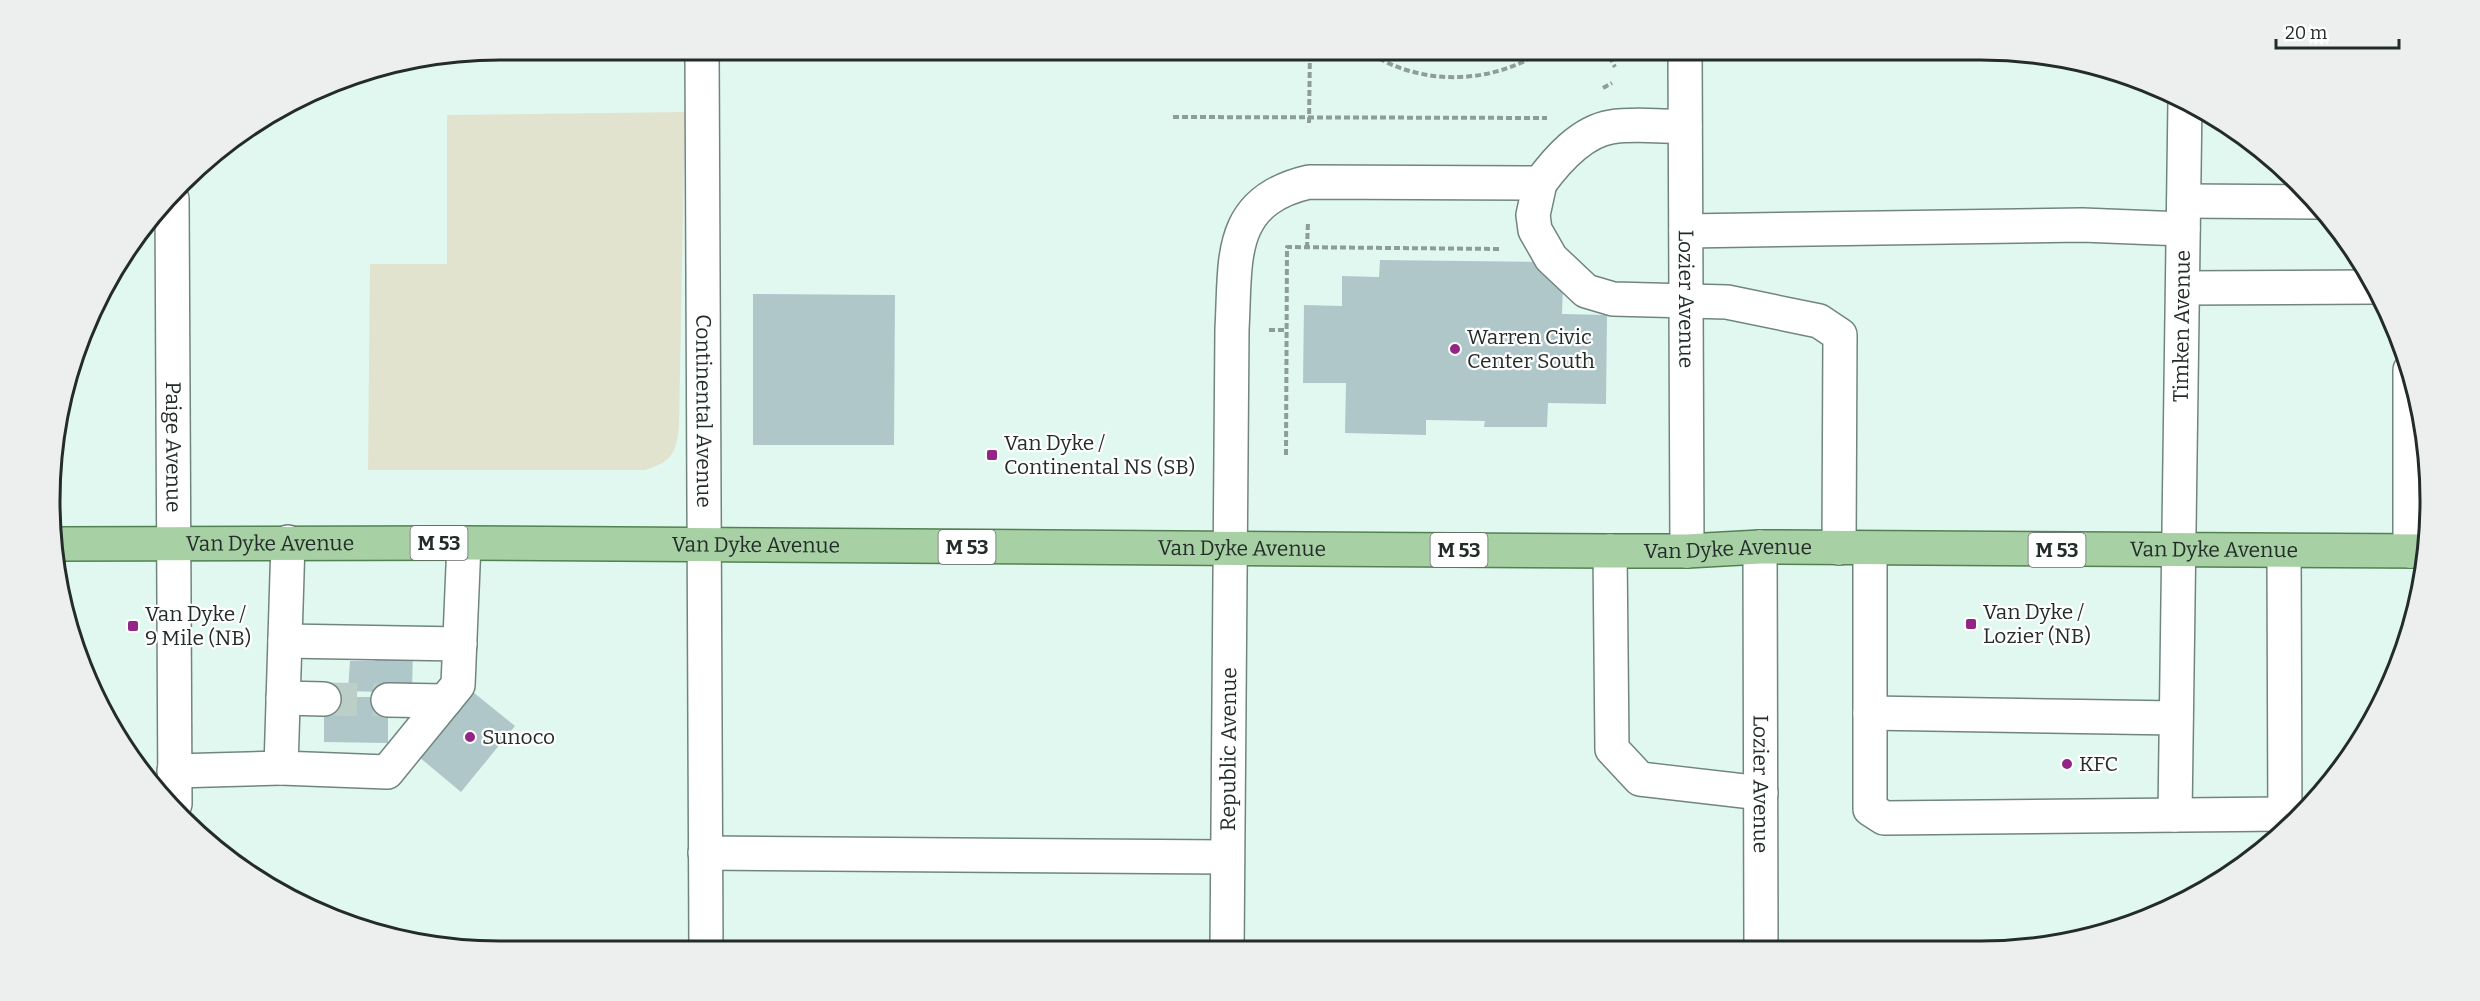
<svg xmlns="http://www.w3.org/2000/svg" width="2480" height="1001" viewBox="0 0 2480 1001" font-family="Bitter,serif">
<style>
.green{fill:#e1e3ce}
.building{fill:#b0c7ca}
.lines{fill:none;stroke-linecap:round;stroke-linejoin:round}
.minor-tunnel{stroke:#bbcfc8;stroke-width:33;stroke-dasharray:33 16;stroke-linecap:butt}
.minor-casing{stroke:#71857f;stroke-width:36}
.major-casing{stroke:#528252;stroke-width:36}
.path{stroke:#8d9e98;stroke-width:4;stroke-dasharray:6 3;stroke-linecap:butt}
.minor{stroke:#fff;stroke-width:33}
.major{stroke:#a7d0a4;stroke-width:33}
.poi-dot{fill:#922586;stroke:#fff;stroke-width:2}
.labels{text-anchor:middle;stroke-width:4.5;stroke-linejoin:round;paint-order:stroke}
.shield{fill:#fff;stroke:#656b69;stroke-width:1.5}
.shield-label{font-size:20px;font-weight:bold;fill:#232c29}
.street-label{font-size:21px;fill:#232c29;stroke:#fff}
.poi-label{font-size:21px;fill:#232c29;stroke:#fff;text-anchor:start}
.rim{fill:none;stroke:#232c29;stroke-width:3}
</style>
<rect width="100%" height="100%" fill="#e1f8f0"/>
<!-- green -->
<path class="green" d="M685,112L679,424C677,451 673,462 645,470H368L370,264H447V115Z"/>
<!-- building -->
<g class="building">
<polygon points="1380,260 1540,262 1563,284 1562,314 1607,315 1606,404 1548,403 1547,427 1484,427 1485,421 1426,420 1426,435 1345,433 1346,383 1303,383 1304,305 1342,306 1342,276 1379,277"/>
<polygon points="753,294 895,295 894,445 753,445"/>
<polygon points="375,649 413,649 412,693 348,691 350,661 375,661"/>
<polygon points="473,692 515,726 461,792 419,757"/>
<polygon points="324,697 388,697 388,743 324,742"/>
</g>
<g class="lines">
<!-- minor-tunnel -->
<polyline class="minor-tunnel" points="324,699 388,700"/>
<defs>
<g id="minor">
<path id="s1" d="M702,49L706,951"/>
<path id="s2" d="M1685,49L1687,551"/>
<polyline points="1540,183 1533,215 1535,230 1551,258 1586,291 1613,299 1727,302 1819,321 1840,335 1839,548"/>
<path id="s3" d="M172,199L175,804"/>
<polyline points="2184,201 2315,202"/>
<polyline points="1686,231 2082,225 2183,229"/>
<polyline points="2183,288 2375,287"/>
<polyline points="288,542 281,768 387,772 458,685 464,543"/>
<path id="s4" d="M1760,547L1761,948"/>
<polyline points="1870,549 1870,809 1884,818 2284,814"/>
<polyline points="1610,551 1612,749 1640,779 1761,793"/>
<polyline points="2284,551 2285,831"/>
<polyline points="2410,551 2410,370"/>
<polyline points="285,641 460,644"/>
<polyline points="283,698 324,699"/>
<polyline points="388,700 445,701"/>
<polyline points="1870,713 2176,718"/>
<polyline points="174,771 281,768"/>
<path id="s5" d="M2175,815L2185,101"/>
<polyline points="705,853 1226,857"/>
<path id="s6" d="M1227,950L1232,329C1236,260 1226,201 1309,182L1540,183C1557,160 1581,132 1611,127C1634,123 1661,127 1685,126"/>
</g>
<g id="major">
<path id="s7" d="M57,544L464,543L1610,551H1687L1760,547L2427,551"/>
</g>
</defs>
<!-- minor casing -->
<use href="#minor" class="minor-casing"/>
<!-- major casing -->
<use href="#major" class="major-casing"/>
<!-- path -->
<g class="path">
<path d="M1364,49C1417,87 1492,86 1545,49"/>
<polyline points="1605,49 1615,67"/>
<polyline points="1603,88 1612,83"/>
<polyline points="1173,117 1547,118"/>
<polyline points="1309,123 1310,49"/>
<polyline points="1307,248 1308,222"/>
<polyline points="1269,330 1286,330"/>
<polyline points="1286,455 1287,247 1501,249"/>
</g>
<!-- minor -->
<use href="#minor" class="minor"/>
<!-- major -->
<use href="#major" class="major"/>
</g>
<!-- markers -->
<g class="poi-dot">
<circle cx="1455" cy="349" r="6"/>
<rect x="986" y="449" width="12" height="12" rx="3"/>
<rect x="1965" y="618" width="12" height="12" rx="3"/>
<rect x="127" y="620" width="12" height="12" rx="3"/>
<circle cx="470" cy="737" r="6"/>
<circle cx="2067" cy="764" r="6"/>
</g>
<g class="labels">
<!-- shield labels -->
<g class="shield">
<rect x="410.5" y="526" width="57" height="34" rx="4.5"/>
<rect x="938.5" y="530" width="57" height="34" rx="4.5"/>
<rect x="1430.5" y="533" width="57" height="34" rx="4.5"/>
<rect x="2028.5" y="533" width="57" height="34" rx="4.5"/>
</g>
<g class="shield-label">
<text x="439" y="550">M 53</text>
<text x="967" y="554">M 53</text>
<text x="1459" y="557">M 53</text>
<text x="2057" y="557">M 53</text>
</g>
<!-- street labels -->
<g class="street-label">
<text dy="7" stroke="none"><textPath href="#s2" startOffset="250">Lozier Avenue</textPath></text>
<text dy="7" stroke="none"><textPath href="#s5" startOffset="489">Timken Avenue</textPath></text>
<text dy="7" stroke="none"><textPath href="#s1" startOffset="362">Continental Avenue</textPath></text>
<text dy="7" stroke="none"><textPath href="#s3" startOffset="248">Paige Avenue</textPath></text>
<text dy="7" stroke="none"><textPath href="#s7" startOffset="213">Van Dyke Avenue</textPath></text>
<text dy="7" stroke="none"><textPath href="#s7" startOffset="699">Van Dyke Avenue</textPath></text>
<text dy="7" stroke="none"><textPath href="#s7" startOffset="1185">Van Dyke Avenue</textPath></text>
<text dy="7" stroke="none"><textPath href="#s7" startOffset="1671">Van Dyke Avenue</textPath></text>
<text dy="7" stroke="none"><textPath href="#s7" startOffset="2157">Van Dyke Avenue</textPath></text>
<text dy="7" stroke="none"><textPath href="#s6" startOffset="201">Republic Avenue</textPath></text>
<text dy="7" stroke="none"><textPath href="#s4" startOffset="237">Lozier Avenue</textPath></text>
</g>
<!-- poi labels -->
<g class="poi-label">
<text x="1467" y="344">Warren Civic<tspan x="1467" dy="24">Center South</tspan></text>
<text x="1004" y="450">Van Dyke /<tspan x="1004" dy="24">Continental NS (SB)</tspan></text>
<text x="1983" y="619">Van Dyke /<tspan x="1983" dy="24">Lozier (NB)</tspan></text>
<text x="145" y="621">Van Dyke /<tspan x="145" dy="24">9 Mile (NB)</tspan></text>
<text x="482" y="744">Sunoco</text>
<text x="2079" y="771">KFC</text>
</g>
</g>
<!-- crop -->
<path d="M0 0H2480V1001H0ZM500 60H1980A440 440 0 0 1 2420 500V501A440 440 0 0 1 1980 941H500A440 440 0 0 1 60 501V500A440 440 0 0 1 500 60Z" fill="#edeeee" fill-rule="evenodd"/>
<path class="rim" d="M500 60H1980A440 440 0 0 1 2420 500V501A440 440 0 0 1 1980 941H500A440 440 0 0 1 60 501V500A440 440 0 0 1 500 60Z"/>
<!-- scale -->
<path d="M2276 39v9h123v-9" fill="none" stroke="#232c29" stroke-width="3"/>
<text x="2285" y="39" font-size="18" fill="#232c29" stroke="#ffffff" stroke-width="4.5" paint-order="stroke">20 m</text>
</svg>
